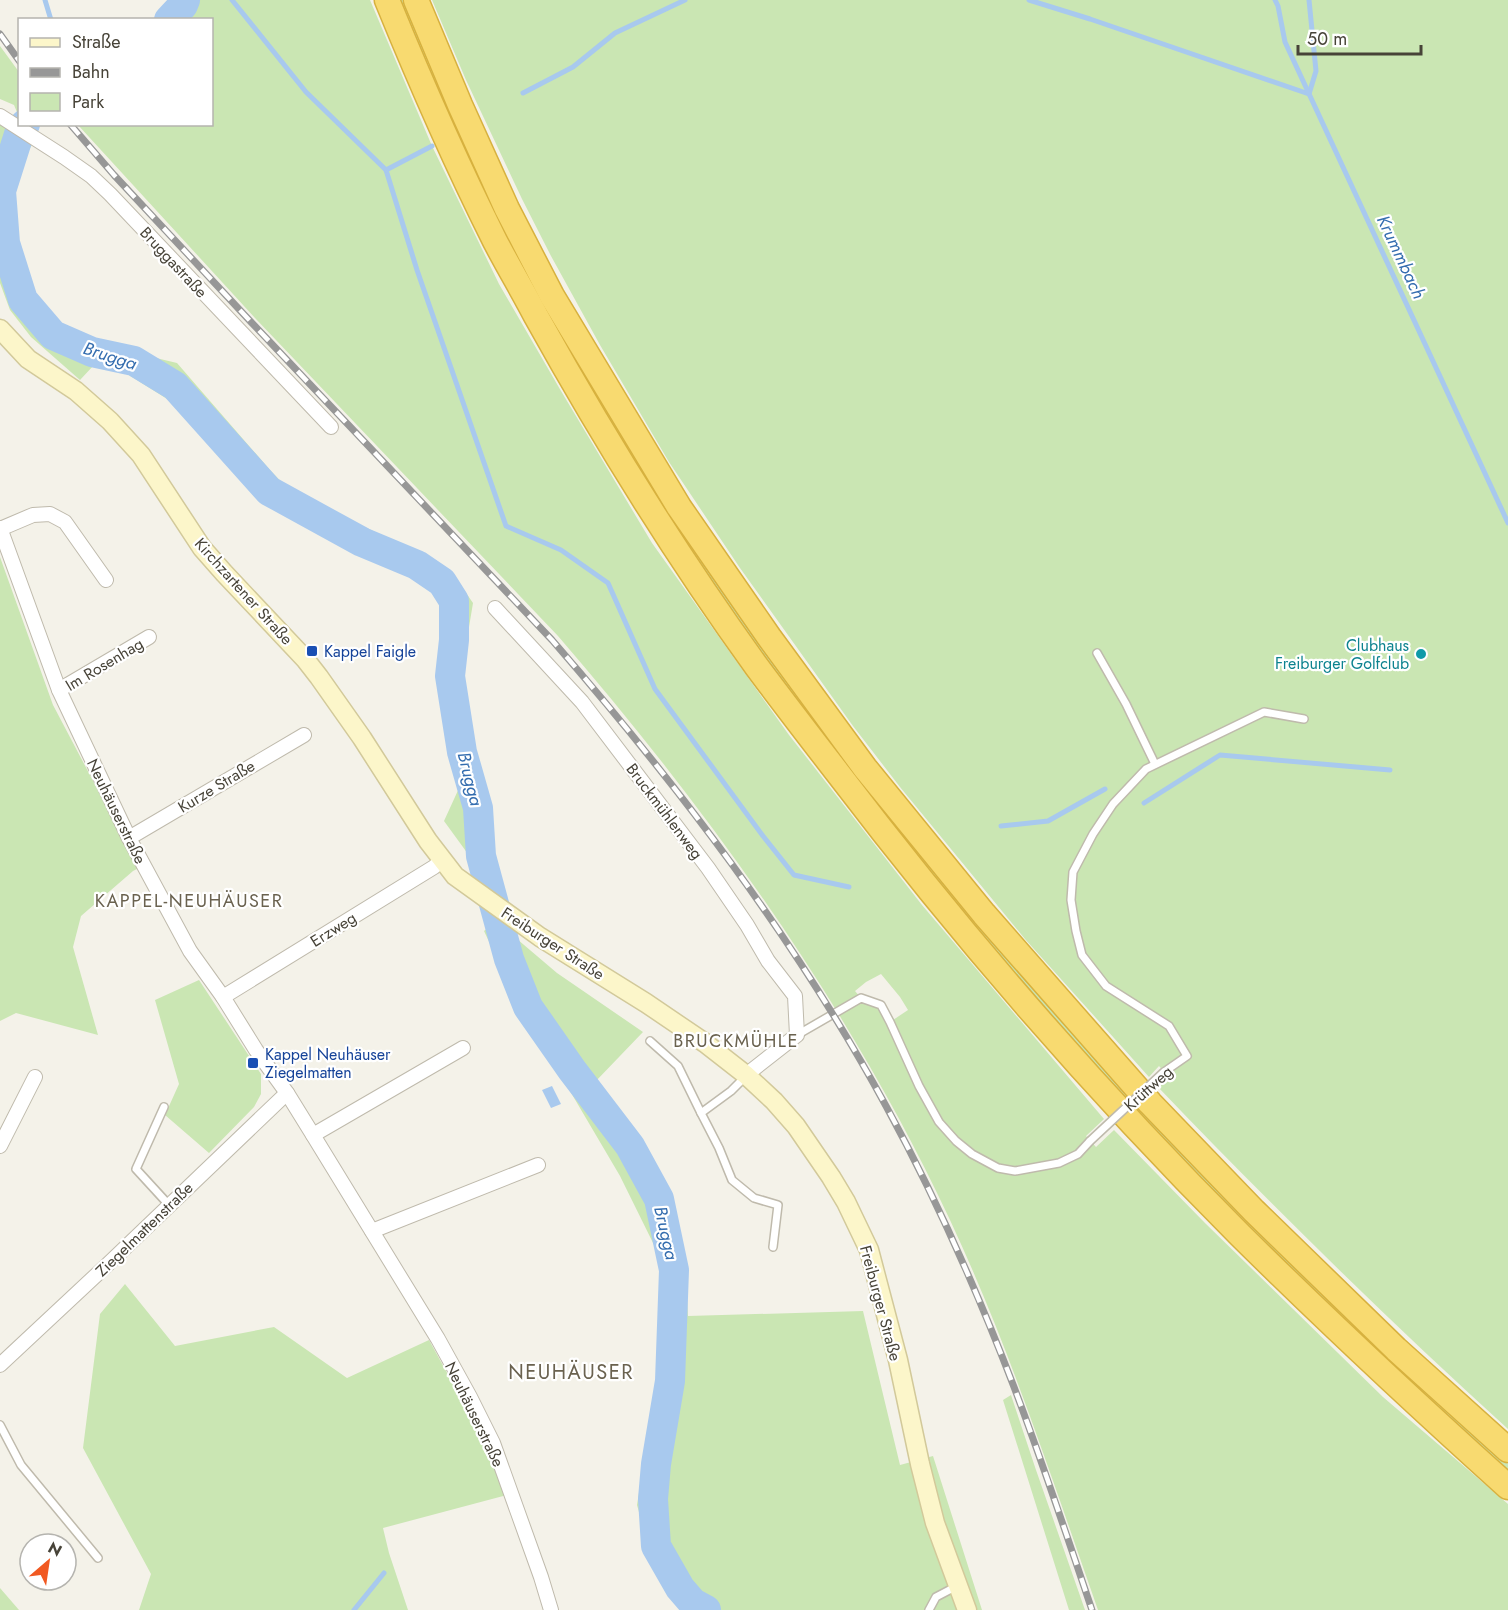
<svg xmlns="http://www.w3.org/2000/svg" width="1508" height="1610" viewBox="0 0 1508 1610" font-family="Jost,sans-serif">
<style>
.green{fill:#cae6b3;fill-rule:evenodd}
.water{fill:#a8c9ee}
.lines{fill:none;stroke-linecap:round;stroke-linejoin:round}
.stream{stroke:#a8c9ee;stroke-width:5}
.river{stroke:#a8c9ee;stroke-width:30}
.lane-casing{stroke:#bfbaac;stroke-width:10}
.street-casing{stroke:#bfbaac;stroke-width:16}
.secondary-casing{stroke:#d2c99a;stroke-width:21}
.highway-casing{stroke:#d7b13f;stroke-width:27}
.lane{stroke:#fff;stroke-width:7}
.street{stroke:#fff;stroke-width:14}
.secondary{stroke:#fcf6ca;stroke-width:18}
.highway{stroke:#f8da70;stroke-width:24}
.rail-casing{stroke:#979797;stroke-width:7}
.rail{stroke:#fff;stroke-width:4.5;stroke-dasharray:14;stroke-linecap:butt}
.lane-bridge-casing{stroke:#bfbaac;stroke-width:10;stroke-linecap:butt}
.lane-bridge{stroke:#fff;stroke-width:7}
.transit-dot{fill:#1a4fb4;stroke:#fff;stroke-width:2}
.culture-dot{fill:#0f9aa8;stroke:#fff;stroke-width:2}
.labels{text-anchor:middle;stroke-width:4.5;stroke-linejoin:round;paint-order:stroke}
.street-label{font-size:16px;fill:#474338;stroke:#fff}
.culture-label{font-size:16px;fill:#0d838f;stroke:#fff;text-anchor:end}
.transit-label{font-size:16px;fill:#164399;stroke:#fff;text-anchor:start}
.water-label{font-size:18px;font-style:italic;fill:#346daf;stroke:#fff}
.neighbourhood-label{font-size:18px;letter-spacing:1.5px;fill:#6a624f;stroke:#fff}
.quarter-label{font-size:20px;letter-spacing:1.5px;fill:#6a624f;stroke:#fff}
</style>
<rect width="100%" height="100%" fill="#f4f2e9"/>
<!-- green -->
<g class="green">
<path d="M169,0H370L432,146L499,284L561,391L652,543L789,735L922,905L1104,1119L1086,1136L1096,1147L1114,1130L1205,1223L1383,1397L1508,1504V1610H1098C1052,1479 1009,1346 950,1220C851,1008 711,813 558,636L255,318L78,125L212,124V20L161,19ZM881,974L900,997L908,1010L890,1022L881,1005L861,998L855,991L866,982Z"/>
<polygon points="397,0 405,0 505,221 904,833 1439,1401 1508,1464 1508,1473 1435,1408 1252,1233 1143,1119 1024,987 900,838 791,694 701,568 584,383 483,193"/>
<path d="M432,0H1508V1429C1387,1319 1271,1205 1158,1087L1168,1076L1159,1066L1149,1077L1025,939L900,787L853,726L740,568L669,462L600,345L551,256L522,199L466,80Z"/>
<polygon points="0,46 19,72 19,117 14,105 0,99"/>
<polygon points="0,121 34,141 7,189 9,236 16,267 34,302 60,326 131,352 177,363 270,470 290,491 433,560 455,577 473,603 456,705 479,783 496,872 501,883 476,865 444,821 460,786 442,707 446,600 432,574 302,515 246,479 188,412 124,372 94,365 80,380 31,337 10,310 0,283"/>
<polygon points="0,557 53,705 139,868 133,871 81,916 73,947 98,1035 16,1013 0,1021"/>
<path d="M494,923L517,939L557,973L643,1032L595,1082C615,1108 638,1135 653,1165C675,1212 686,1264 688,1316L863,1311L900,1465L933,1456L982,1610H694L679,1602L652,1558L637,1505L660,1363V1296L662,1274L657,1251L620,1176L517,1001L484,931Z"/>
<polygon points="199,980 261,1074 261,1094 254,1107 209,1153 165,1115 179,1084 155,1000"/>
<polygon points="125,1284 175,1346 274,1327 347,1378 429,1340 485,1442 507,1495 383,1528 389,1553 408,1610 139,1610 151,1574 83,1448 100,1314"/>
<polygon points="1011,1395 1036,1470 1085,1610 1069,1610 1003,1400"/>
<polygon points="0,1588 19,1610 0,1610"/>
</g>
<!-- water -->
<polygon class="water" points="552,1086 561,1104 551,1108 542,1090"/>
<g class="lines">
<!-- stream -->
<g class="stream">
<polyline points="45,0 51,20"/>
<polyline points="232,0 306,92 386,170 417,270 506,526 561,550 608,583 655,689 763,836 794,875 849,887"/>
<polyline points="1029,0 1090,19 1309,94 1316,71 1309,0"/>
<polyline points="1275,0 1278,6 1285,42 1508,523"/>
<polyline points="523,93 573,67 615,33 685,0"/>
<polyline points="386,170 432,146"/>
<polyline points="1144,803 1220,755 1390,770"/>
<polyline points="1001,826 1048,821 1105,789"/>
<polyline points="354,1610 384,1573"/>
</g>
<!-- river -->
<g class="river">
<polyline points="169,20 183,5 185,0"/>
<polyline points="25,124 21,128 1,191 5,243 23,300 53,335 92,352 134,361 175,386 269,491 362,542 417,565 442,582 454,601 454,640 450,676 462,752 478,808 481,856 509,959 528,1007 572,1070 630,1146 659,1199 674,1270 670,1381 656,1464 653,1499 656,1546 680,1588 693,1603 706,1610"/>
</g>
<defs>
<g id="lane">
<polyline points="1097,653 1126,704 1155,764"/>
<polyline points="797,1035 861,998 881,1005 890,1022 919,1086 939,1122 956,1141 972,1154 998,1168 1015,1171 1059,1163 1078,1154 1090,1141"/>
<polyline points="650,1041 678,1066 701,1113"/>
<polyline points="1164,1072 1187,1056 1169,1026 1106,986 1082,955 1076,931 1071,900 1073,872 1093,834 1113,804 1146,769 1264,712 1304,719"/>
<polyline points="745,1077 731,1091 701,1113 719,1148 732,1180 754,1198 778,1205 773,1247"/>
<polyline points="164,1107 136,1169 169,1205"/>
<polyline points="0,1425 21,1465 98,1558"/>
<polyline points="929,1610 936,1597 957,1586"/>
</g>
<g id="street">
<polyline points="0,116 64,157 91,176 110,194 331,427"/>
<polyline points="0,528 59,690 129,838 190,951 223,997 256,1050 287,1093 313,1135 438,1339 470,1397 493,1443 541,1577 551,1610"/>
<polyline points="0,529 33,515 50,514 65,522 106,580"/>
<polyline points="495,608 582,702 708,868 747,925 768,961 795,996 797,1035 746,1075"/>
<polyline points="59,690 149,637"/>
<polyline points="129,838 304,735"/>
<polyline points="223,997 434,867 442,860"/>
<polyline points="313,1135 463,1048"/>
<polyline points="0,1146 35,1077"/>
<polyline points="372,1231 538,1165"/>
<polyline points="0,1365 106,1266 287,1093"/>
</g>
<polyline id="secondary" points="0,329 28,359 76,391 110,421 141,455 202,548 224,573 305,659 319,677 362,738 428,841 455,876 540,937 646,1003 705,1043 746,1075 774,1101 796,1126 831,1177 846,1202 869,1250 898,1360 920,1464 935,1523 967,1610"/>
<g id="highway">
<path d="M387,0C420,81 456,163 495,241C508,266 523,291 536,316C603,437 676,555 757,667C783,702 810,737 837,772C961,935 1095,1090 1240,1235C1327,1321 1417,1405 1508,1487"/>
<polyline points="416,0 460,105 507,209 552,296 679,507 769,637 865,768 984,914 1150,1103 1254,1211 1396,1349 1508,1450"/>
</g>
</defs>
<!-- lane casing -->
<use href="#lane" class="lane-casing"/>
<!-- street casing -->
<use href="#street" class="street-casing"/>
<!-- secondary casing -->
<use href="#secondary" class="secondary-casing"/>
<!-- highway casing -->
<use href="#highway" class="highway-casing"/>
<!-- lane -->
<use href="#lane" class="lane"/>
<!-- street -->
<use href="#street" class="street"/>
<!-- secondary -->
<use href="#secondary" class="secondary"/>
<!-- highway -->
<use href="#highway" class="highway"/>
<defs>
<g id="rail">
<polyline points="0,34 20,62"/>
<path d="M70,124L114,175L251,322L552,640C677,784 795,938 886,1106C934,1194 978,1293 1014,1387C1042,1461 1067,1536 1092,1610"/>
</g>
</defs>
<!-- rail casing -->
<use href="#rail" class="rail-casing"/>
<!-- rail -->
<use href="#rail" class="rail"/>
<defs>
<polyline id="lane-bridge" points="1090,1141 1164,1072"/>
</defs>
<!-- lane-bridge casing -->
<use href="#lane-bridge" class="lane-bridge-casing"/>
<!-- lane-bridge -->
<use href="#lane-bridge" class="lane-bridge"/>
</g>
<!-- markers -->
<g class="transit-dot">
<rect x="306" y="645" width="12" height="12" rx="3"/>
<rect x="247" y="1057" width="12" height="12" rx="3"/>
</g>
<circle class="culture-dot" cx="1421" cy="654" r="6"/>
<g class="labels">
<!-- street labels -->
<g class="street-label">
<text transform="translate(174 262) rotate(47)" y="6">Bruggastraße</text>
<text transform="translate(244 591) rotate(48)" y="6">Kirchzartener Straße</text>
<text transform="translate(104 664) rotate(-31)" y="6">Im Rosenhag</text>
<text transform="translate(216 786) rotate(-31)" y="6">Kurze Straße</text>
<text transform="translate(117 811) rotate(64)" y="6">Neuhäuserstraße</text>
<text transform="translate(665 811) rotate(53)" y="6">Bruckmühlenweg</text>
<text transform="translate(333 929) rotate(-32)" y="6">Erzweg</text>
<text transform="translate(553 943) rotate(33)" y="6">Freiburger Straße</text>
<text transform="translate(1148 1088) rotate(-42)" y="6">Krüttweg</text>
<text transform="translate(144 1229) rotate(-44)" y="6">Ziegelmattenstraße</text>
<text transform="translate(881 1303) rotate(75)" y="6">Freiburger Straße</text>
<text transform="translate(475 1414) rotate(64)" y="6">Neuhäuserstraße</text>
</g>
<!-- culture labels -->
<g class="culture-label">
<text x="1409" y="651">Clubhaus<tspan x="1409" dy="18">Freiburger Golfclub</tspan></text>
</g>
<!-- transit labels -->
<g class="transit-label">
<text x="324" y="657">Kappel Faigle</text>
<text x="265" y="1060">Kappel Neuhäuser<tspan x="265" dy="18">Ziegelmatten</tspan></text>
</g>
<!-- water labels -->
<g class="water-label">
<text transform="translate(1401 257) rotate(65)" y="6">Krummbach</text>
<text transform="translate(110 356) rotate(18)" y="6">Brugga</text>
<text transform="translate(470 779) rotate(76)" y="6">Brugga</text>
<text transform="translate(666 1233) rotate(77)" y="6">Brugga</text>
</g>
<!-- neighbourhood labels -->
<g class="neighbourhood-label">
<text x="189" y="907">KAPPEL-NEUHÄUSER</text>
<text x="736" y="1047">BRUCKMÜHLE</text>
</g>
<!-- quarter labels -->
<g class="quarter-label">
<text x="571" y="1379">NEUHÄUSER</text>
</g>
</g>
<!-- legend -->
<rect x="18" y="18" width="195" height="108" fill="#ffffff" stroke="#b5b4af" stroke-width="1.5"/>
<rect x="30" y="38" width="30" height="9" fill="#fcf6ca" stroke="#b5b4af" stroke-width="1.5"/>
<text x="72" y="48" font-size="18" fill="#474338">Straße</text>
<rect x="30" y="68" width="30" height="9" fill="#979797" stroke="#b5b4af" stroke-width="1.5"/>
<text x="72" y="78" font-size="18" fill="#474338">Bahn</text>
<rect x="30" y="93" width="30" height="18" fill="#cae6b3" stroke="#b5b4af" stroke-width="1.5"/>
<text x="72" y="108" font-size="18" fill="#474338">Park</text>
<!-- north arrow -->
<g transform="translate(48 1562) rotate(29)"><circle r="28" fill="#ffffff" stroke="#b5b4af" stroke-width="1.5"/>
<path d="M0-4.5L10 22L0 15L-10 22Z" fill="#f15922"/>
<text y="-9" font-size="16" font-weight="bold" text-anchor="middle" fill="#474338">N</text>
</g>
<!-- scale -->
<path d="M1298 45v9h123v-9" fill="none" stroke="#474338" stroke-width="3"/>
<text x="1307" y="45" font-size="18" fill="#474338" stroke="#ffffff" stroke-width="4.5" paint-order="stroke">50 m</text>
</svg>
